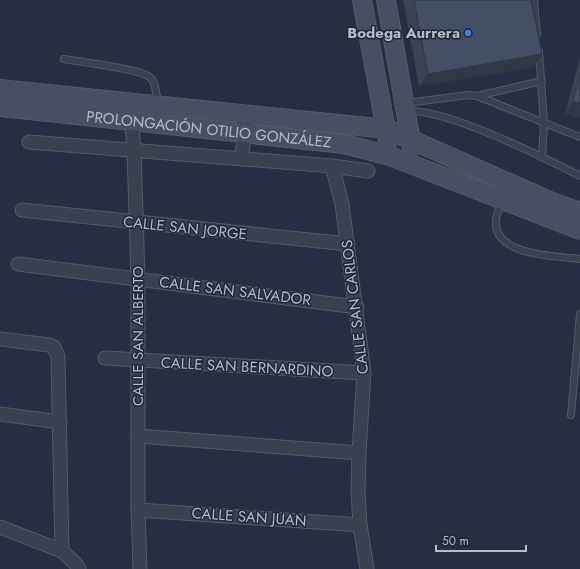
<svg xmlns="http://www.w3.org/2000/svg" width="580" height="569" viewBox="0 0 580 569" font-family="Jost,sans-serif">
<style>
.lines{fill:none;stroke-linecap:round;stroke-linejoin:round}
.lane-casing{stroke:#545c6c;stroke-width:8}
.street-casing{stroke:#545c6c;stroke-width:15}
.secondary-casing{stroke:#545c6c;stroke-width:20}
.lane{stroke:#394151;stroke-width:6}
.street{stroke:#394151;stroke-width:13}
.secondary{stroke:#474f65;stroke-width:18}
.wall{fill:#3a4356}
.shaded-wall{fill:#303746}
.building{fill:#444e64;stroke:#303746}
.shop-dot{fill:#3f7fe0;stroke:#1e2637;stroke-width:1.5}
.labels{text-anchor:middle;stroke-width:3;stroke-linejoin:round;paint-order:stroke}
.poi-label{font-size:15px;font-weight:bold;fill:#b6bccc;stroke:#1e2637;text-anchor:end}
.street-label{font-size:15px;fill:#b6bccc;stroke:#1e2637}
</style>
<rect width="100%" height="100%" fill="#252e42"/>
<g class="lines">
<defs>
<g id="lane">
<polyline points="534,0 537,34"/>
<polyline points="539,51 544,124 542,157"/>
<path d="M64,59C79,62 143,69 151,78C158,86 158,112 159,123"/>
<polyline points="477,96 542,81"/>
<polyline points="406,103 468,95 477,96 580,137"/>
<path d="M408,112C441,106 547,159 580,176"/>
<path d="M502,201C500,206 497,213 496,219C491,256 556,256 580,259"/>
<polyline points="571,415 580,314"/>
</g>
<g id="street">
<polyline points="131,113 134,150 138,279 138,510 140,569"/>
<polyline points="29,142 332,166 368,171"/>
<polyline points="242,159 244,134 243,114"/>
<polyline points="332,166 342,204 364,373 359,453 358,492 360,525 367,569"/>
<polyline points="22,210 348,244"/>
<polyline points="18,264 357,307"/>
<polyline points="0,339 49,345 54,347 58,357 62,551 75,563 79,569"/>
<polyline points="105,358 364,373"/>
<polyline points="0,414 60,422"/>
<polyline points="138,436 359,453"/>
<polyline points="138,510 360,525"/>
<polyline points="0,527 62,551"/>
</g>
<g id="secondary">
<polyline points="362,0 388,141"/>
<polyline points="386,0 412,147"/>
<polyline points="0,89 387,129 552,202 580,212"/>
<path id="s1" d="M0,107L344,144L390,156L580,230"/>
</g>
</defs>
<!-- lane casing -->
<use href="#lane" class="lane-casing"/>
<!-- street casing -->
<use href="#street" class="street-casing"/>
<!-- secondary casing -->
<use href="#secondary" class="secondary-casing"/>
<!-- lane -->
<use href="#lane" class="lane"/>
<!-- street -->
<use href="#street" class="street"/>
<!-- secondary -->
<use href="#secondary" class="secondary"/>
</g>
<!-- wall -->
<g class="wall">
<polygon points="403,0 531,0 534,67 419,86"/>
<polygon points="580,57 580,118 565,114"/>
</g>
<!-- shaded-wall -->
<g class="shaded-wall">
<polygon points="542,54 534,67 419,86 428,74"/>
<polygon points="573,101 580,103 580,118 565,114"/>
</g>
<!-- building -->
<g class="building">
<polygon points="414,0 531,0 542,54 428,74"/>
<polygon points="580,76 580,103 573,101"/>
</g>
<!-- markers -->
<circle class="shop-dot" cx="468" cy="33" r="4"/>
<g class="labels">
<!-- poi labels -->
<g class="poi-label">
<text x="460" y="38">Bodega Aurrera</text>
</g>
<!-- street labels -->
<g class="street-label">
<text dy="5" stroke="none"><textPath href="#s1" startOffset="210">PROLONGACIÓN OTILIO GONZÁLEZ</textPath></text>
<text transform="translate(185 228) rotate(6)" y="5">CALLE SAN JORGE</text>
<text transform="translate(235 291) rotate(7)" y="5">CALLE SAN SALVADOR</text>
<text transform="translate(355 307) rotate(-97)" y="5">CALLE SAN CARLOS</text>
<text transform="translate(138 336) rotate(-90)" y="5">CALLE SAN ALBERTO</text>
<text transform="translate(247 367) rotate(3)" y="5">CALLE SAN BERNARDINO</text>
<text transform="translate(249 517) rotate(4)" y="5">CALLE SAN JUAN</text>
</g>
</g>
<!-- scale -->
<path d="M436 545v6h90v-6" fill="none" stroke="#b6bccc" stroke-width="2"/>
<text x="442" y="545" font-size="12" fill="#b6bccc" stroke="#1e2637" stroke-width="3" paint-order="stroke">50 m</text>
</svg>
